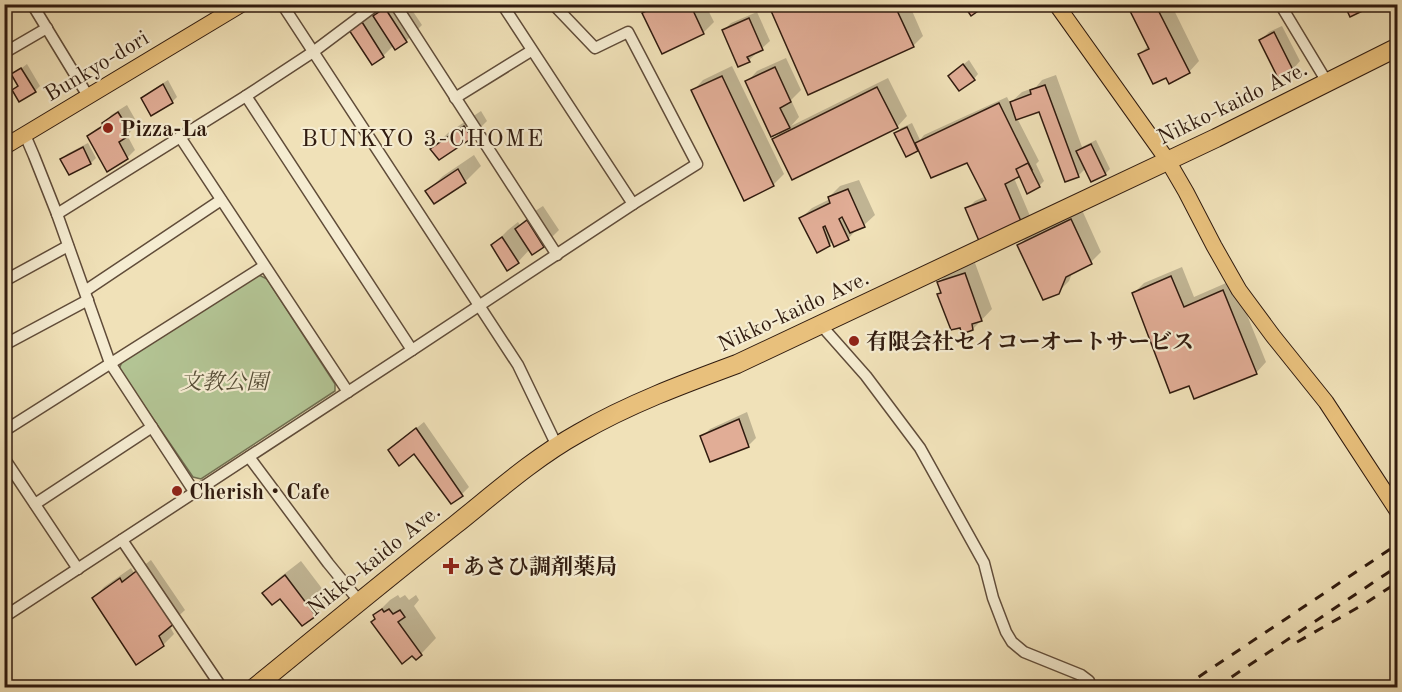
<svg xmlns="http://www.w3.org/2000/svg" width="1402" height="692" viewBox="0 0 1402 692" font-family="'Old Standard TT','Noto Serif JP',serif">
<style>
.green{fill:#b3c494;stroke:#727052;stroke-width:1.5}
.shadow{fill:#0003}
.building{fill:#e1ad96;stroke:#301b0f;stroke-width:1.5}
.lines{fill:none;stroke-linecap:round;stroke-linejoin:round}
.street-casing{stroke:#604c39;stroke-width:13}
.primary-casing{stroke:#301b0f;stroke-width:17}
.highway-casing{stroke:#301b0f;stroke-width:20}
.street{stroke:#f5ecd1;stroke-width:10}
.primary{stroke:#e8c07c;stroke-width:15}
.highway{stroke:#e8c07c;stroke-width:18}
.rail{stroke:#301b0f;stroke-width:3;stroke-dasharray:10 10;stroke-linecap:butt}
.poi-dot{fill:#8f2418;stroke:#f5ecd1;stroke-width:2}
.labels{text-anchor:middle;stroke-width:4.5;stroke-linejoin:round;paint-order:stroke}
.street-label{font-size:22px;fill:#301b0f;stroke:#f5ecd1}
.poi-label{font-size:22px;font-weight:bold;fill:#301b0f;stroke:#f5ecd1;text-anchor:start}
.park-label{font-size:22px;font-style:italic;fill:#574e37;stroke:#f5ecd1}
.neighbourhood-label{font-size:24px;letter-spacing:1.5px;fill:#301b0f;stroke:#f5ecd1}
</style>
<rect width="100%" height="100%" fill="#f0e1b8"/>
<filter id="stains"><feTurbulence type="fractalNoise" baseFrequency=".00333" numOctaves="4"/><feColorMatrix values="0 0 0 0 .2 0 0 0 0 .09 0 0 0 0 .02 0 0 0 .5 -.17"/></filter>
<radialGradient id="worn" r=".72"><stop offset=".6" stop-color="#630" stop-opacity="0"/><stop offset="1" stop-color="#630" stop-opacity=".3"/></radialGradient>
<!-- green -->
<polygon class="green" points="259,275 267,279 335,384 335,391 201,479 193,477 119,369 122,362"/>
<!-- shadow -->
<g class="shadow">
<polygon points="386,4 408,4 422,25 406,41 395,48 393,46 383,56 351,30 378,8 380,11"/>
<polygon points="653,4 705,4 714,22 703,33 644,13"/>
<polygon points="769,4 909,4 923,36 913,46"/>
<polygon points="1132,4 1171,4 1199,61 1189,72 1166,76 1140,54 1149,45"/>
<polygon points="757,12 770,41 749,60 724,30 731,23"/>
<polygon points="1282,26 1300,61 1293,69 1261,40 1269,32"/>
<polygon points="786,58 801,90 791,100 799,117 791,126 888,78 907,116 897,127 774,139 783,130 747,82 757,71"/>
<polygon points="969,60 978,74 974,79 955,71"/>
<polygon points="27,64 40,86 35,91 19,85 13,75"/>
<polygon points="732,66 784,174 773,185 693,91 703,80"/>
<polygon points="1056,75 1082,147 1096,140 1110,169 1105,174 1086,168 1078,176 1040,110 1017,118 1039,161 1036,164 1044,181 1039,186 1020,175 1014,178 1030,216 1022,224 967,209 975,201 986,196 968,161 919,149 906,155 896,133 901,128 912,123 920,140 924,135 1007,97 1010,103 1022,92 1036,87 1042,80"/>
<polygon points="4,76 8,83 4,86"/>
<polygon points="168,80 177,97 172,102 152,114 143,98 148,93"/>
<polygon points="127,105 135,119 131,123 134,128 127,135 135,150 127,158 88,136 96,129 104,124 111,115"/>
<polygon points="481,111 487,121 471,137 439,158 432,149 448,133"/>
<polygon points="88,143 96,158 91,163 69,173 62,159 67,154"/>
<polygon points="474,155 481,166 465,182 427,191 443,176"/>
<polygon points="859,180 875,215 864,225 858,228 848,239 833,241 830,244 817,251 801,218 812,208 830,199 829,197 840,186"/>
<polygon points="543,206 559,230 543,246 533,253 530,249 518,262 493,245 508,230 518,222 520,225 532,213"/>
<polygon points="1082,210 1101,252 1091,262 1073,271 1069,281 1058,292 1019,245 1029,235"/>
<polygon points="975,263 992,309 973,329 939,294 942,291 939,282 949,272"/>
<polygon points="1182,267 1194,297 1233,280 1266,362 1256,373 1189,384 1134,293 1144,283"/>
<polygon points="747,412 756,438 748,446 702,437 710,429"/>
<polygon points="424,422 469,487 462,494 415,452 398,443"/>
<polygon points="151,560 185,610 169,625 174,634 163,645 137,663 94,598 104,587 131,568 134,573"/>
<polygon points="301,561 330,599 315,615 280,597 264,593 279,578"/>
<polygon points="398,595 400,598 405,595 409,600 416,595 419,600 414,606 436,638 421,654 377,619 375,615 390,600"/>
</g>
<!-- building -->
<g class="building">
<polygon points="660,4 690,4 704,34 662,54 642,13"/>
<polygon points="768,4 894,4 914,47 808,95"/>
<polygon points="963,4 988,4 971,16"/>
<polygon points="1133,4 1155,4 1190,73 1169,84 1166,78 1153,84 1138,54 1149,49 1128,7"/>
<polygon points="1344,4 1375,4 1375,5 1350,17"/>
<polygon points="385,8 407,42 395,50 373,16"/>
<polygon points="749,18 763,50 747,57 750,62 738,67 722,30"/>
<polygon points="362,22 384,57 372,65 349,30"/>
<polygon points="1274,32 1293,70 1278,78 1259,40"/>
<polygon points="963,64 975,80 959,91 948,76"/>
<polygon points="775,67 791,102 780,108 790,128 771,137 745,81"/>
<polygon points="21,68 36,92 19,102 12,90 18,86 11,74"/>
<polygon points="722,76 774,186 744,201 691,90"/>
<polygon points="163,84 173,103 151,116 141,98"/>
<polygon points="1045,85 1079,177 1065,182 1039,112 1016,120 1010,102 1031,94 1030,90"/>
<polygon points="877,87 898,128 792,180 772,139"/>
<polygon points="999,103 1032,170 1005,184 1023,226 982,248 965,208 986,200 967,163 931,178 915,143"/>
<polygon points="118,112 128,128 124,131 127,137 119,142 128,159 107,172 87,136 103,126 102,123"/>
<polygon points="464,126 472,138 439,160 430,149"/>
<polygon points="907,127 918,151 906,157 894,133"/>
<polygon points="1091,144 1106,175 1091,182 1076,151"/>
<polygon points="83,147 91,164 69,175 60,159"/>
<polygon points="1028,163 1040,187 1027,194 1016,169"/>
<polygon points="458,169 466,183 434,204 425,191"/>
<polygon points="848,189 865,227 850,233 842,217 839,219 849,240 834,247 825,226 823,227 830,246 817,253 799,218 830,203 828,197"/>
<polygon points="1071,219 1092,264 1066,277 1059,294 1043,300 1017,245"/>
<polygon points="527,220 544,247 532,255 515,229"/>
<polygon points="502,237 519,263 507,271 491,245"/>
<polygon points="965,273 982,321 972,324 973,330 962,334 960,328 951,330 937,294 941,293 937,282"/>
<polygon points="1171,276 1184,307 1223,290 1257,374 1194,399 1189,386 1170,393 1132,293"/>
<polygon points="739,419 749,447 710,462 700,436"/>
<polygon points="416,428 463,496 451,504 414,454 399,466 388,450"/>
<polygon points="139,569 176,622 159,636 164,646 136,665 92,598 120,578 122,582"/>
<polygon points="285,575 316,616 302,626 280,599 272,605 262,593"/>
<polygon points="382,609 384,612 389,609 393,614 400,610 405,617 398,622 422,655 416,660 412,656 402,664 371,622 375,619 373,615"/>
</g>
<g class="lines">
<defs>
<g id="street">
<polyline points="32,4 88,96"/>
<polyline points="282,4 518,365 557,446"/>
<polyline points="395,4 557,255"/>
<polyline points="502,4 633,204"/>
<polyline points="1280,4 1327,82"/>
<polyline points="4,53 47,28"/>
<polyline points="246,96 412,350"/>
<polyline points="455,98 531,51"/>
<polyline points="25,135 34,156 57,214 110,363 195,493"/>
<polyline points="180,137 348,392"/>
<polyline points="57,214 246,96 313,52 377,4"/>
<polyline points="4,281 68,246"/>
<polyline points="85,291 221,200"/>
<polyline points="820,324 866,376 920,448 984,563 993,598 1006,632 1012,642 1024,652 1081,675 1089,681"/>
<polyline points="4,345 88,300"/>
<polyline points="4,431 264,266"/>
<polyline points="249,457 328,563 359,601"/>
<polyline points="4,458 78,569"/>
<polyline points="35,504 152,427"/>
<polyline points="122,540 222,688"/>
<polyline points="4,617 412,350 633,204 697,164 628,32 595,48 553,4"/>
<polyline points="4,681 8,688"/>
</g>
<g id="primary">
<polyline points="1056,4 1168,161 1186,192 1214,246 1239,290 1273,336 1326,402 1398,512"/>
<polyline points="4,147 242,4"/>
</g>
<path id="highway" d="M254,688C321,633 388,578 455,525C495,493 534,458 579,433C629,404 683,384 737,364L1216,138L1398,47"/>
</defs>
<!-- street casing -->
<use href="#street" class="street-casing"/>
<!-- primary casing -->
<use href="#primary" class="primary-casing"/>
<!-- highway casing -->
<use href="#highway" class="highway-casing"/>
<!-- street -->
<use href="#street" class="street"/>
<!-- primary -->
<use href="#primary" class="primary"/>
<!-- highway -->
<use href="#highway" class="highway"/>
<!-- rail -->
<g class="rail">
<polyline points="1297,642 1366,603 1398,582"/>
<polyline points="1182,688 1398,544"/>
<polyline points="1215,688 1398,566"/>
</g>
</g>
<!-- markers -->
<g class="poi-dot">
<circle cx="108" cy="128" r="6"/>
<circle cx="854" cy="341" r="6"/>
<circle cx="177" cy="491" r="6"/>
<path d="M448 557h6v6h6v6h-6v6h-6v-6h-6v-6h6z"/>
</g>
<g class="labels">
<!-- street labels -->
<g class="street-label">
<text transform="translate(96 65) rotate(-31)" y="8">Bunkyo-dori</text>
<text transform="translate(1232 102) rotate(-26)" y="8">Nikko-kaido Ave.</text>
<text transform="translate(793 310) rotate(-25)" y="8">Nikko-kaido Ave.</text>
<text transform="translate(373 559) rotate(-39)" y="8">Nikko-kaido Ave.</text>
</g>
<!-- poi labels -->
<g class="poi-label">
<text x="120" y="136">Pizza-La</text>
<text x="866" y="349">有限会社セイコーオートサービス</text>
<text x="189" y="499">Cherish・Cafe</text>
<text x="463" y="574">あさひ調剤薬局</text>
</g>
<!-- park labels -->
<g class="park-label">
<text x="224" y="389">文教公園</text>
</g>
<!-- neighbourhood labels -->
<g class="neighbourhood-label">
<text x="423" y="146">BUNKYO 3-CHOME</text>
</g>
</g>
<!-- margin -->
<rect width="1402" height="692" fill="none" stroke="#f0e1b8" stroke-width="24"/>
<rect x="6" y="6" width="1390" height="680" fill="none" stroke="#301b0f" stroke-width="3"/>
<rect x="12" y="12" width="1378" height="668" fill="none" stroke="#301b0f" stroke-width="1.5"/>
<rect width="100%" height="100%" filter="url(#stains)"/>
<rect width="100%" height="100%" fill="url(#worn)"/>
</svg>
